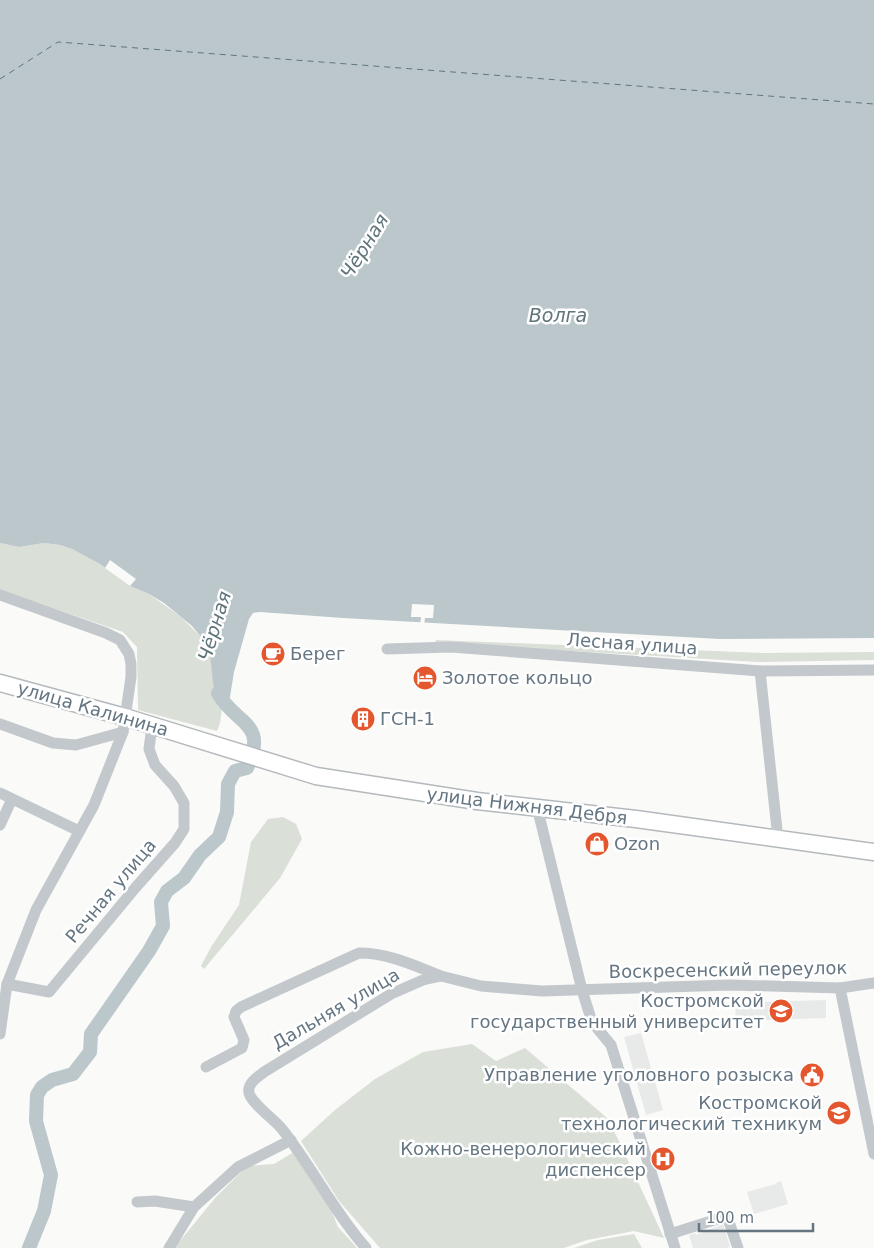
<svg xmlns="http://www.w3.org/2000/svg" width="874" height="1248" viewBox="0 0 874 1248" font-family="'DejaVu Sans',sans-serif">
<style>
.built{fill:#e8e9e9}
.green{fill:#dadfd7}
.water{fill:#bbc7cb}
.pier{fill:#fafaf8}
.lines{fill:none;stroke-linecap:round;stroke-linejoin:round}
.river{stroke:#bbc7cb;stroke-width:14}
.ferry{stroke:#60757c;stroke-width:1;stroke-dasharray:6 5;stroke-linecap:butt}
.highway-casing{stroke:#b4b9bd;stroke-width:19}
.minor{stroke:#c3c8cc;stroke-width:11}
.highway{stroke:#fff;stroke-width:16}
.labels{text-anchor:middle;stroke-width:5;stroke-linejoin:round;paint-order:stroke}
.street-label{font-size:18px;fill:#657683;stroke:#fff}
.poi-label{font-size:18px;fill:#657683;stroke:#fff;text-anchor:start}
.water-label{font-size:19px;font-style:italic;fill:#60757c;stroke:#fff}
</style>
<rect width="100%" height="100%" fill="#fafaf8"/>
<!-- built -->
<g class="built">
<polygon points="826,1000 826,1018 736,1021 735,1003"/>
<polygon points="641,1033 663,1110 646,1115 624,1037"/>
<polygon points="781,1181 788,1204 754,1214 747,1192 776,1184 776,1183"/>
<polygon points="723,1224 730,1247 726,1248 693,1248 689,1235 695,1233 696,1235"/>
</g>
<!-- green -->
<g class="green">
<polygon points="0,543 19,547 44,543 60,545 72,549 100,564 130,586 149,594 181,617 201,637 210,655 217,699 222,708 220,723 217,731 138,710 137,647 123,632 0,590"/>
<polygon points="436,640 763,653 874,652 874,660 758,662 435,643"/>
<polygon points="283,817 296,824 302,839 280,878 204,969 201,966 211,947 239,905 251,842 268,819"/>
<polygon points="472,1044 496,1061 525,1048 606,1117 619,1141 664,1238 634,1231 587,1240 564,1248 380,1248 339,1201 301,1141 335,1110 375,1079 423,1052"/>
<polygon points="294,1152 330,1207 338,1227 357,1248 174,1248 216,1197 247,1166 274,1164"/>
<polygon points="634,1234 642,1248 574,1248 598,1240"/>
</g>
<!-- water -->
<polygon class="water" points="0,0 874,0 874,638 720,639 343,618 260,612 253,613 249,619 234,672 229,703 227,708 222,708 217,699 214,690 210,655 201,637 192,626 164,603 149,594 130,586 100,564 72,549 60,545 44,543 19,547 0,543"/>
<!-- pier -->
<g class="pier">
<polygon points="110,560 136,579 130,586 105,568"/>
<polygon points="412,604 434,605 433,618 425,618 424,625 420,625 421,617 411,617"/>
</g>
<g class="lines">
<!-- river -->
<path class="river" d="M29,1248L44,1211L51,1175L36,1121L37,1095L42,1087L52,1080L73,1074L90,1052L91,1034L149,951L163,926L161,902L167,891L184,878L200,855L219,837L227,812L228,784L235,771L247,768C269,721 235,725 218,693"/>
<!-- ferry -->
<polyline class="ferry" points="0,79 58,42 874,104"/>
<defs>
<polyline id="highway" points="0,683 125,717 316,776 477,801 636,819 874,852"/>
</defs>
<!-- highway casing -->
<use href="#highway" class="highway-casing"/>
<!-- minor -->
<g class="minor">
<polyline points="0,595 106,633 120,640 129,654 131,664 131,677 123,732 94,805 36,910 7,984"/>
<polyline points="387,649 451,647 760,671 874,670"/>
<polyline points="760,671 778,839"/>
<polyline points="0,724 53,743 76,745 123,732"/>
<polyline points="0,793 79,831"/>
<polyline points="537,807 582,990 592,1022 611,1045 675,1248"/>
<polyline points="0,825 12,799"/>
<polyline points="840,988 874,1154"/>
<polyline points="0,1034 7,984 49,992 136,887 175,843 184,829 184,803 174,786 155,765 149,749 152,726"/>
<path d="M206,1067L242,1048L244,1040L234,1017L236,1011L241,1007L359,953C388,953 413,965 441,976"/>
<polyline points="137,1202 155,1201 194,1207"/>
<polyline points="670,1234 727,1216 738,1248"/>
<polyline points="169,1248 194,1207 238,1167 291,1140"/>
<path d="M366,1248C334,1212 312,1167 282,1129C274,1119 252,1104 249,1093C247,1083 258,1077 264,1072L391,994L423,980L441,976L481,986L542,991L730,985L840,988L874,983"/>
</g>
<!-- highway -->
<use href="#highway" class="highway"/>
</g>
<!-- icons -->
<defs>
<symbol id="cafe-disc" viewBox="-11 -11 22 22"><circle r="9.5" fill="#e4572e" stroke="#fff"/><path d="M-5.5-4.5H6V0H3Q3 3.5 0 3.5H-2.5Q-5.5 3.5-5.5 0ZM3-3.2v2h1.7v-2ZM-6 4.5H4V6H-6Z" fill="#fff"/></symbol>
<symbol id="hotel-disc" viewBox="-11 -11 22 22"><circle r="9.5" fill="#e4572e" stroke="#fff"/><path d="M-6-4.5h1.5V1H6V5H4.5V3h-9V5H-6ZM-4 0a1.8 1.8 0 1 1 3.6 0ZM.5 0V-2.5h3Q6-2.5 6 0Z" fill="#fff"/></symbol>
<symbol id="building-disc" viewBox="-11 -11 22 22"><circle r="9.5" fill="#e4572e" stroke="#fff"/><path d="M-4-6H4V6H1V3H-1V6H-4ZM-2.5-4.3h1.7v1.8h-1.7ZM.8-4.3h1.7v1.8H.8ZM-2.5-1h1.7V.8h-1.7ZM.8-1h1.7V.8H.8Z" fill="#fff"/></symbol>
<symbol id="shop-disc" viewBox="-11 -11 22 22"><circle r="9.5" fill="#e4572e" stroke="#fff"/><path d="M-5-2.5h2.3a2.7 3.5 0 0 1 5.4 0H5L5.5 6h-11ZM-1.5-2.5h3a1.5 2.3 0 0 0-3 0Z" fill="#fff"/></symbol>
<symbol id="university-disc" viewBox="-11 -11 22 22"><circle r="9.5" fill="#e4572e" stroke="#fff"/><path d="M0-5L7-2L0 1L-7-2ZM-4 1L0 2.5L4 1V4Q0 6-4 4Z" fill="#fff"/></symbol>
<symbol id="civic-disc" viewBox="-11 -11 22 22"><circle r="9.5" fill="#e4572e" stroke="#fff"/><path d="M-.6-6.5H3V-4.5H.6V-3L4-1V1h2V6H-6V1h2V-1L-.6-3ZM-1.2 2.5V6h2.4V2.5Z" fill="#fff"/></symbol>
<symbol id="hospital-disc" viewBox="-11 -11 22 22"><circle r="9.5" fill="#e4572e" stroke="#fff"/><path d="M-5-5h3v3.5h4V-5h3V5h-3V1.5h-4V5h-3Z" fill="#fff"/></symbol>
</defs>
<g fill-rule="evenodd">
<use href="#cafe-disc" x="259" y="640" width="28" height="28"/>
<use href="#hotel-disc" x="411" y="664" width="28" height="28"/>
<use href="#building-disc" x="349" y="705" width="28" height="28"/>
<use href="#shop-disc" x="583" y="830" width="28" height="28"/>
<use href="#university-disc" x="767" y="997" width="28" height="28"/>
<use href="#civic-disc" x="798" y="1061" width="28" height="28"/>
<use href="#university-disc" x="825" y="1099" width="28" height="28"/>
<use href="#hospital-disc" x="649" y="1145" width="28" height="28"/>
</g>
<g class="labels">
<!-- street labels -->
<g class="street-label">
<text transform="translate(632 644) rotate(4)" y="6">Лесная улица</text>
<text transform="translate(93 709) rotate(16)" y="6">улица Калинина</text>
<text transform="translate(527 806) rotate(7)" y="6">улица Нижняя Дебря</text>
<text transform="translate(111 891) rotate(-50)" y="6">Речная улица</text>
<text transform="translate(728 970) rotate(-1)" y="6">Воскресенский переулок</text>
<text transform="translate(336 1009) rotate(-30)" y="6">Дальняя улица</text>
</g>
<!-- poi labels -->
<g class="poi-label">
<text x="290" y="660">Берег</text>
<text x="442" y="684">Золотое кольцо</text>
<text x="380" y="725">ГСН-1</text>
<text x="614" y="850">Ozon</text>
<text x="764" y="1007" text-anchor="end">Костромской<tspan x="764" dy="21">государственный университет</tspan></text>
<text x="794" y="1081" text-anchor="end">Управление уголовного розыска</text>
<text x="822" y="1109" text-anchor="end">Костромской<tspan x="822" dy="21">технологический техникум</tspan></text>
<text x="646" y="1155" text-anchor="end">Кожно-венерологический<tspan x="646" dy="21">диспенсер</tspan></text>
</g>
<!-- water labels -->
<g class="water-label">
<text transform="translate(364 246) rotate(-58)" y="7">Чёрная</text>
<text x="558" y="322">Волга</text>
<text transform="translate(214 626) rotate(-73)" y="7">Чёрная</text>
</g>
</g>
<!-- scale -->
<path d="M699 1223v8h114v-8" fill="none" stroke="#657683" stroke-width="2.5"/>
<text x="706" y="1223" font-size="15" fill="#657683" stroke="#ffffff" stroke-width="4" paint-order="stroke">100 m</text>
</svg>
